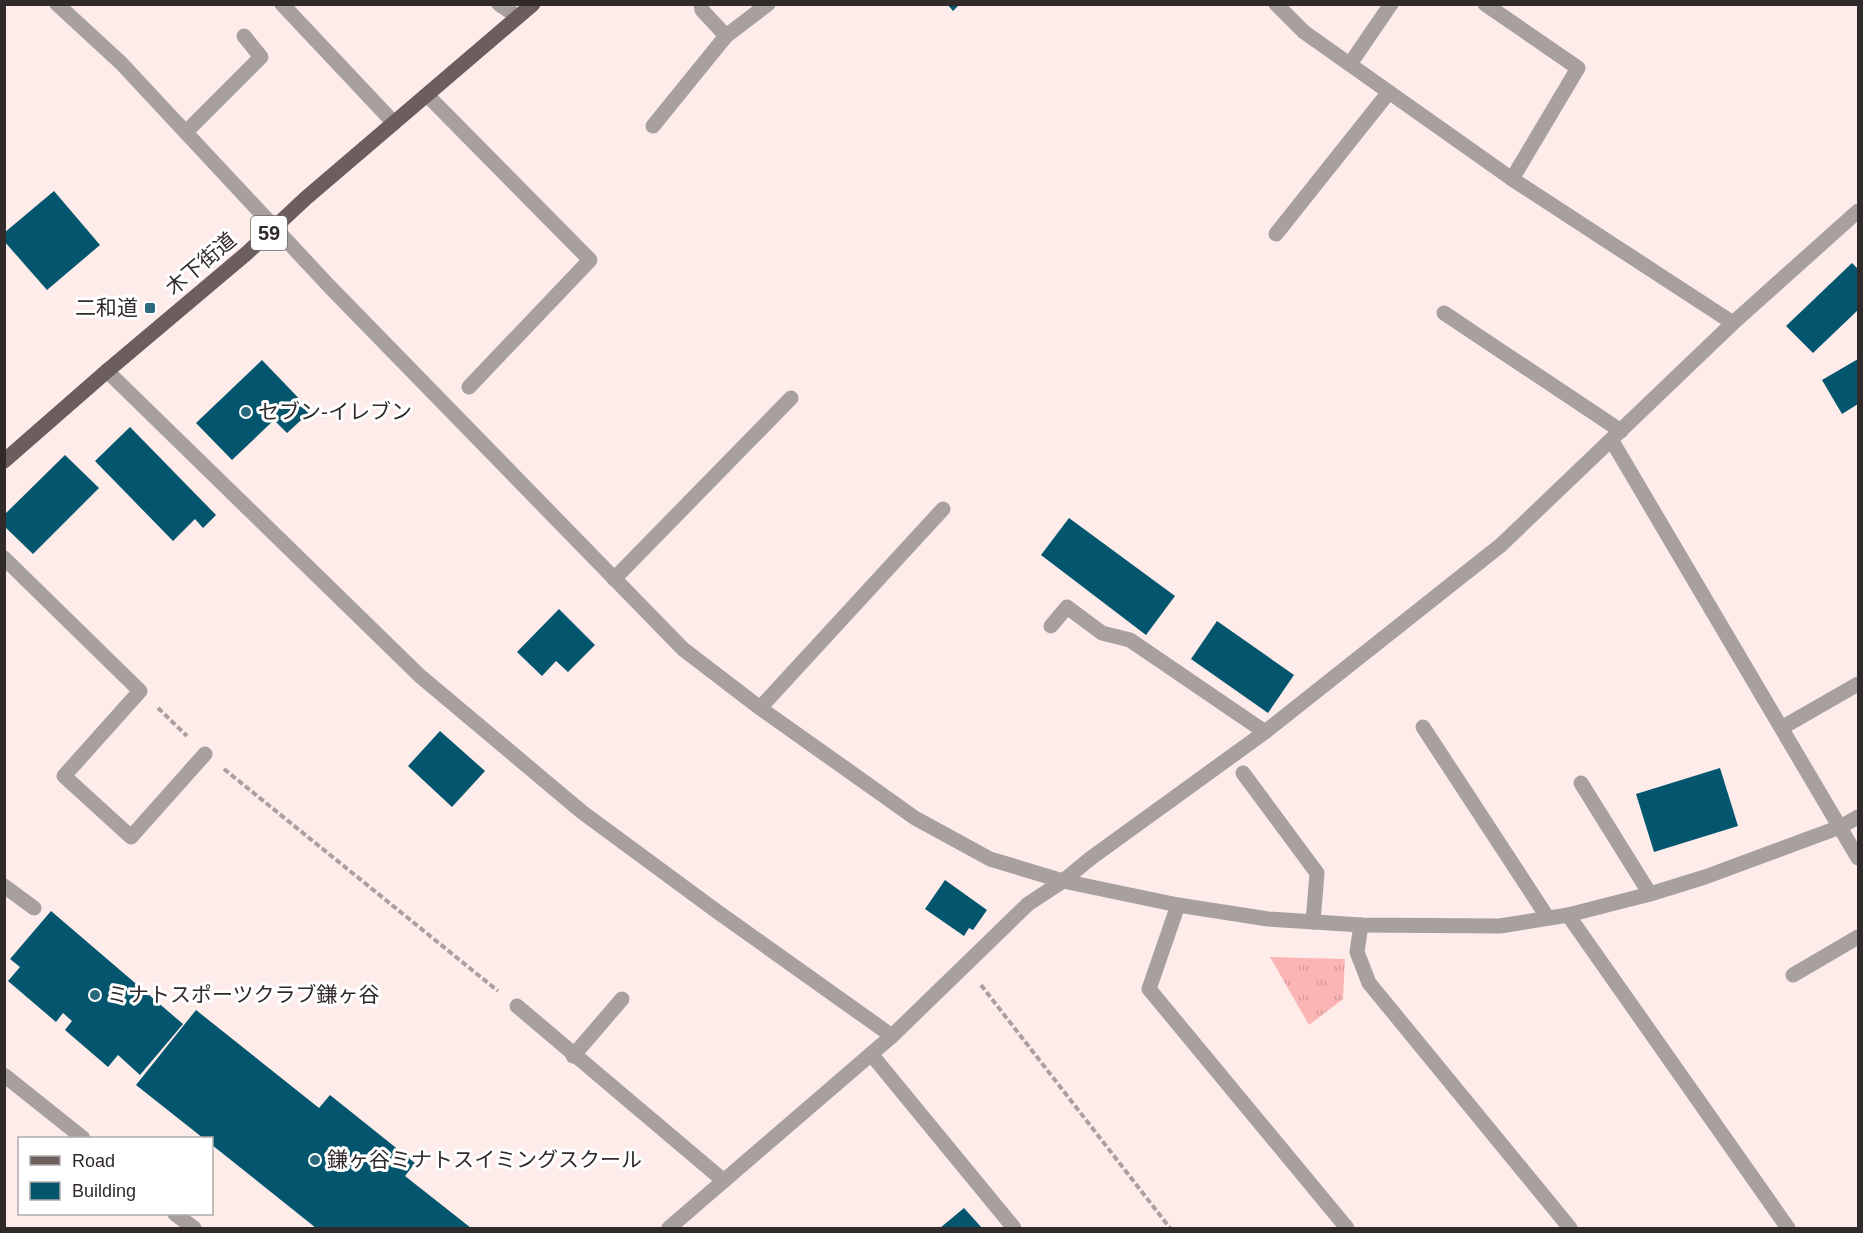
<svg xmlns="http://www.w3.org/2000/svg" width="1863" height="1233" viewBox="0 0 1863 1233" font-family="Arial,'Noto Sans JP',sans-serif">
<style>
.grass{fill:url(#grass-tufts)}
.building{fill:#03566e}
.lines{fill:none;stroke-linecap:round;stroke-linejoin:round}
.path{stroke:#ac9f9e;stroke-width:4;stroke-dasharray:6 3;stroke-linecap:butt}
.minor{stroke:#a7a09f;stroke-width:15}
.major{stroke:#6b5e5d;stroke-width:15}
.poi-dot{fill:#2b697f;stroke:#fff;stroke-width:2}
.labels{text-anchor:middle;stroke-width:6;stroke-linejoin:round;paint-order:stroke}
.shield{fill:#fff;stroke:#6f6a6a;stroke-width:1.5}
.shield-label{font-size:20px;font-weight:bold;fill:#312a2a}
.street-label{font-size:21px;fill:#312a2a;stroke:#fff}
.poi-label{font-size:21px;fill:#312a2a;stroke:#fff;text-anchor:start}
</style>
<defs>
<pattern id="grass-tufts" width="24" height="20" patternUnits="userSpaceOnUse" patternTransform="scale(1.5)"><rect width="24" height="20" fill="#fcb5b5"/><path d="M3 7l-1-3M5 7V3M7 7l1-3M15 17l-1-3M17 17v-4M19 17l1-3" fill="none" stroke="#d89c9c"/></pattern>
</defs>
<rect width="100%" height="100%" fill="#feeceb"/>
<!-- grass -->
<polygon class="grass" points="1270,957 1345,959 1343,999 1309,1025"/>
<!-- building -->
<g class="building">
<polygon points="947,4 960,4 953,11"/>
<polygon points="54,191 100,245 47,290 4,241 4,233"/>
<polygon points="1852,263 1858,269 1858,310 1813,353 1786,326"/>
<polygon points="1858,359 1858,404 1842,414 1822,380"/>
<polygon points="262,360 311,411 287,433 274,420 232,460 196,423"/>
<polygon points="130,427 216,515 203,528 195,519 173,541 95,461"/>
<polygon points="65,455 99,488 33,554 4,526 4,515"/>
<polygon points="1069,518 1175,596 1146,635 1041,555"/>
<polygon points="559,609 595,645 568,672 556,661 542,676 517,652"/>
<polygon points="1217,621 1294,675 1268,713 1191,659"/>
<polygon points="440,731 485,771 452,807 408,766"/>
<polygon points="1720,768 1738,826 1654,852 1636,794"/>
<polygon points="945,880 987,910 973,930 969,928 964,936 925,909"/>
<polygon points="51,911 183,1024 140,1075 118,1055 108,1067 65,1030 72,1021 63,1013 56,1022 8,981 20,967 10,959"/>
<polygon points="196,1010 319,1108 330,1095 415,1163 405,1176 471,1228 316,1228 212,1145 212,1138 203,1138 136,1085"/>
<polygon points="964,1208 982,1228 940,1228"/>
</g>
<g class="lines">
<!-- path -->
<g class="path">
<polyline points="158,708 187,736"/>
<polyline points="224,769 498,991"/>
<polyline points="981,985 1170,1228"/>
</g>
<!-- minor -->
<g class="minor">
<polyline points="57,4 121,63 329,286 683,649 760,708 915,818 990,859 1063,881 1178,905 1268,919 1361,925 1500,926 1568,915 1650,894 1705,877 1840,827 1858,817"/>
<polyline points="282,4 394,123"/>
<polyline points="499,4 518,17"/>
<polyline points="701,4 702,10 726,36"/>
<polyline points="1276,4 1304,32 1512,179 1733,323"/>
<polyline points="1485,4 1578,68 1512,179"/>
<polyline points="1350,64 1391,4"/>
<polyline points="427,95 590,260 469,387"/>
<polyline points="653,126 726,36 768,4"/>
<polyline points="186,132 261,57 244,36"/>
<polyline points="1276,234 1389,92"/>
<polyline points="1444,313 1621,431"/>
<polyline points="107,371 420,676 582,812 715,910 892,1036"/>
<polyline points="1612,441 1858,858"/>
<polyline points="4,558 140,691 64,776 131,837 205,754"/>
<polyline points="614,579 791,398"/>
<polyline points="1051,626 1067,607 1102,633 1130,640 1265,732"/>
<polyline points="760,708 943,509"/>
<polyline points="1423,727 1548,918"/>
<polyline points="1783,727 1858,684"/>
<polyline points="1243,773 1317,873 1313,922"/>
<polyline points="1581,783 1650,894"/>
<polyline points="4,886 34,908"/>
<polyline points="1178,905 1149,989 1347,1228"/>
<polyline points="1568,915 1788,1228"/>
<polyline points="1361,925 1357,952 1369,983 1570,1228"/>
<polyline points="1793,975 1858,937"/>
<polyline points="517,1006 724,1181"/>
<polyline points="871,1054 1014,1228"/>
<polyline points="573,1056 622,999"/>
<polyline points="4,1075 83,1138"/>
<polyline points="175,1214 194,1228"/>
<polyline points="669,1228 892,1036 1028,904 1063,881 1091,858 1265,732 1501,545 1733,323 1858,211"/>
</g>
<!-- major -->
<polyline class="major" points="4,461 107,371 247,253 306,198 533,4"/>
</g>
<!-- markers -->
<g class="poi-dot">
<rect x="144" y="302" width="12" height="12" rx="3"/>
<circle cx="246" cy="412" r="6"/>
<circle cx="95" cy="995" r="6"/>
<circle cx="315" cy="1160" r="6"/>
</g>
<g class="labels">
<!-- shield labels -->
<rect class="shield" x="251" y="216" width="36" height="34" rx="4.5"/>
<g class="shield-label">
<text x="269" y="240">59</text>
</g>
<!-- street labels -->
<g class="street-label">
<text transform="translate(201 264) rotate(-40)" y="7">木下街道</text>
</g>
<!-- poi labels -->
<g class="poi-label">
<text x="138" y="315" text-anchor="end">二和道</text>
<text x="258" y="419">セブン-イレブン</text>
<text x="107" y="1002">ミナトスポーツクラブ鎌ヶ谷</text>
<text x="327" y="1167">鎌ヶ谷ミナトスイミングスクール</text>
</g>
</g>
<!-- border -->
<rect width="1863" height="1233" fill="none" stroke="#312a2a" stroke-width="12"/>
<!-- legend -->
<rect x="18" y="1137" width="195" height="78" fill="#ffffff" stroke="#adaaaa" stroke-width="1.5"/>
<rect x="30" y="1156" width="30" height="9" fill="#6b5e5d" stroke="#adaaaa" stroke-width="1.5"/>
<text x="72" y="1167" font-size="18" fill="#312a2a">Road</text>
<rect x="30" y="1182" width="30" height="18" fill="#03566e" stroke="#adaaaa" stroke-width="1.5"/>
<text x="72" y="1197" font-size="18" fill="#312a2a">Building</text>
</svg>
